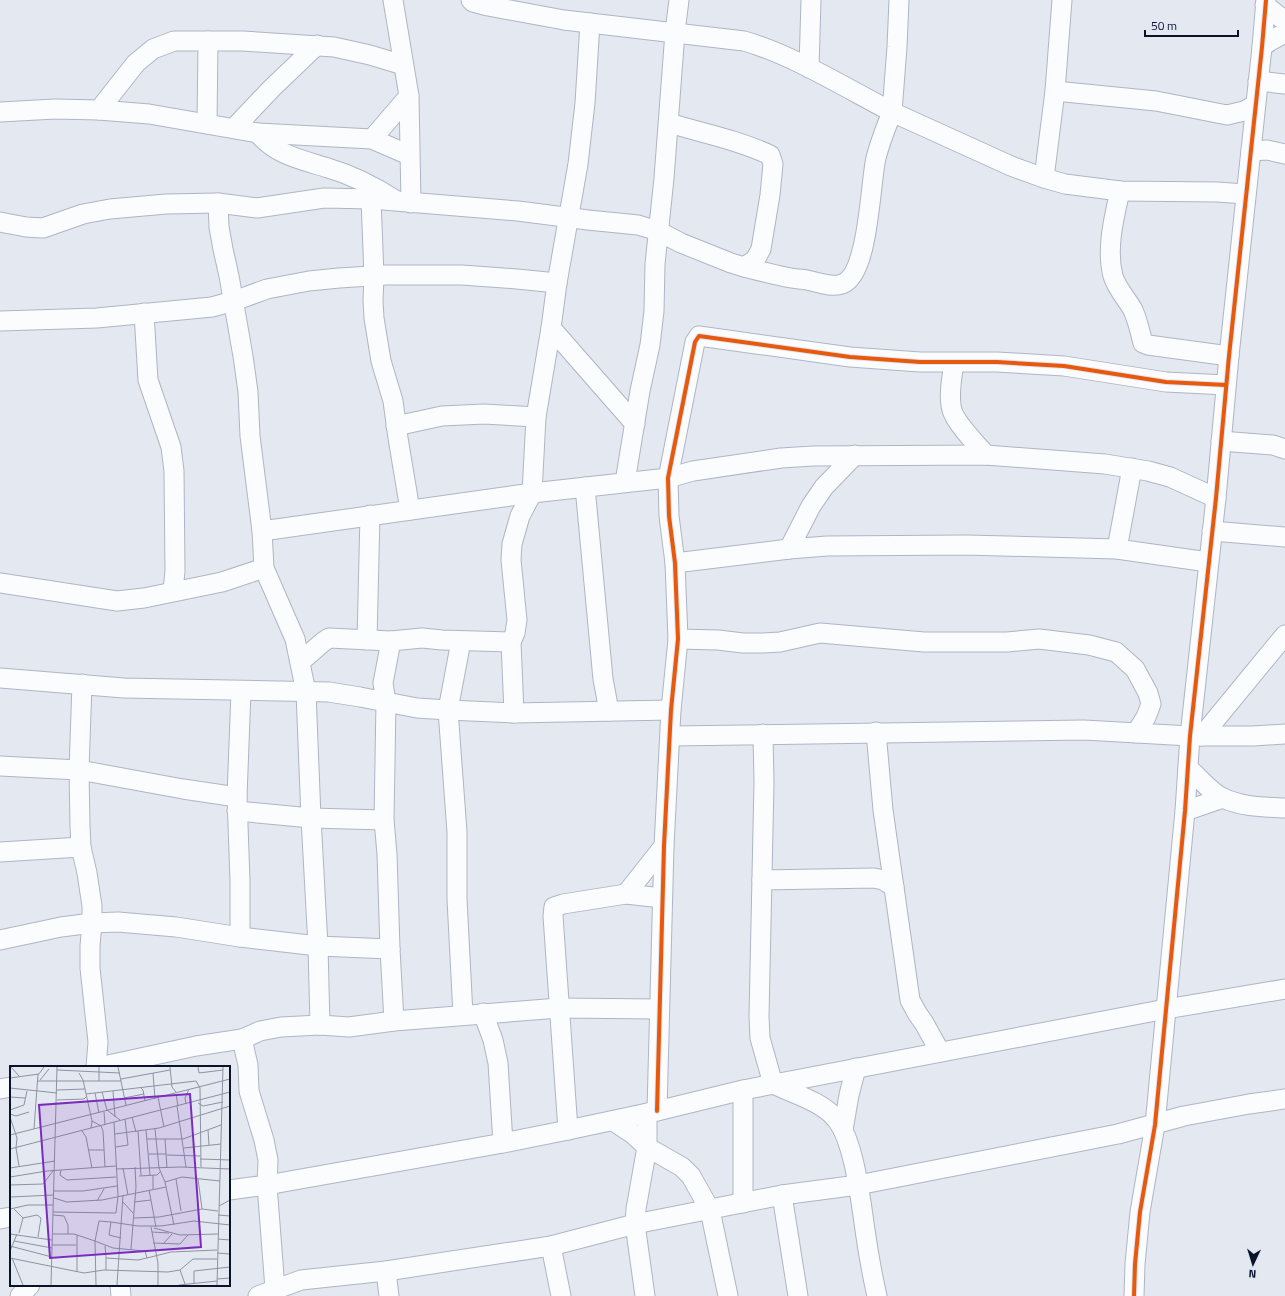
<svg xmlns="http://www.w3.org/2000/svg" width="1285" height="1296" viewBox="0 0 1285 1296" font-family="'Titillium Web',sans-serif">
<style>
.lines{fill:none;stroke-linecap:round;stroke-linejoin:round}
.minor-casing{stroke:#aeb5c5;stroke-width:21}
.minor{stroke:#fbfcfd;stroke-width:19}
.cycleway-casing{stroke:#e0e6f4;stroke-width:6}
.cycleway{stroke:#e8590c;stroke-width:4}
.inset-road{fill:none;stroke:#8c93a1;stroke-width:1}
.view{fill:#7b2cbf;fill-opacity:0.15;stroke:#7b2cbf;stroke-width:2}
.inset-edge{fill:none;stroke:#09132a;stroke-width:2}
</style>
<rect width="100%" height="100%" fill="#e4e8f0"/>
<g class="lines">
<defs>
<g id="minor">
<polyline points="393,0 409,96 411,203"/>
<path d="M471,0L473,2L488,6L564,20L744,41C793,55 846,88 892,112L897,47L899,0"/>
<polyline points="1265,5 1285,21"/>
<polyline points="1262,47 1270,41 1285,33"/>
<polyline points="809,68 811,0"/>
<polyline points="1258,81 1285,84"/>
<polyline points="1055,91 1156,101 1227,115 1244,111 1255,105"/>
<polyline points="99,110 136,63 153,49 174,41 243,41 334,47 370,55 403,65"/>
<path d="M0,112L55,109L99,110L149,114L258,133C275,155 303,160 328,168C352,175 374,186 395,200"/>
<polyline points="207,124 208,41"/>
<polyline points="234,128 272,88 317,45"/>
<polyline points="258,133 372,139 409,155"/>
<polyline points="372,139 409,96"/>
<polyline points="1251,151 1267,150 1285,154"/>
<polyline points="1044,178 1055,91 1062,0"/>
<path d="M1120,191C1114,217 1106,249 1113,276C1117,289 1127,299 1133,310C1138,321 1140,332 1143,343L1148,345L1229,356"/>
<polyline points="371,199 374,276 373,301 374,318 381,361 393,401 398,438 410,510"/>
<polyline points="218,203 219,227 223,249 229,276 243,356 248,392 250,436 262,531 264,568 295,639 306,692 311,818 318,946 320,1025"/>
<path d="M0,222L26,227L43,228L83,214L110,209L166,204L218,203L257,208L324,198L371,199L518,211L588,220L638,225L658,231L681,243L731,263L744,267L755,260L761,249L770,195L773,164L770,155C738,140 702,133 669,123"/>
<path d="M744,267C760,271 775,275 791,278C796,279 802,279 807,280C817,282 832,288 842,284C869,275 870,183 876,158C880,142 886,127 892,112L1011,166L1044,178L1065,184L1120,191L1217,192L1246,194"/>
<polyline points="144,313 148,380 171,447 174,471 175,571 173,591"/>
<polyline points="0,321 97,318 212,307 234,301 267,289 309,281 339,278 386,275 462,275 517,279 557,283"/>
<polyline points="551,328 635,424"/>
<path d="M954,363C952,377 948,396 952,410C955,422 977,445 986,455"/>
<polyline points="396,426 442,416 484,414 536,417"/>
<polyline points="1221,441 1273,445 1285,449"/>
<polyline points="625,482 640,391 650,345 654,311 655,264 664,178 675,32 679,0"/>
<polyline points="585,487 603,679 609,711"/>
<polyline points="262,531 532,493 668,478 693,471 781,458 813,456 986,455 1105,464 1148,471 1170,477 1216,498"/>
<polyline points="1212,531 1285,537"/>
<polyline points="789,549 811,506 824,487 855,455"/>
<polyline points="1117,549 1132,468"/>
<polyline points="675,563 789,549 827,546 966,545 1117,549 1208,562"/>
<polyline points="0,583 117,601 144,598 222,582 264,568"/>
<polyline points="678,639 718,640 743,643 763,643 780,642 820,633 924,642 1007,642 1039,639 1089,645 1116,652 1135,669 1148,693 1151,704 1146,717 1136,733"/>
<polyline points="367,640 370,515"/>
<polyline points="391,641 383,683 386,702 384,820 387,854 390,949 394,1021"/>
<polyline points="461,641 448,710 457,832 457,899 463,1015"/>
<polyline points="300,662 323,642 329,638 391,641 422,638 442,640 511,642"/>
<polyline points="0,678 124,688 329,692 360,697 417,708 448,710 514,713 671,710"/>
<polyline points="82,684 79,770 80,826 81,847 87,873 92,906 92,923 90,946 90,968 98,1042 96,1067"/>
<polyline points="514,713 511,642 515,633 517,620 511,560 512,544 520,516 532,493 536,417 551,328 557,283 578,164 585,103 590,23"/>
<polyline points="876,732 883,810 910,1000 917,1013 924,1023 940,1052"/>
<path d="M763,734L764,782L759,1017L760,1038L773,1084C792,1093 823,1102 836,1119C854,1140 861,1202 865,1230C868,1252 872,1274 877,1296"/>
<polyline points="670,736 1084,730 1190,736 1253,736 1285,734"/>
<polyline points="1202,736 1285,635"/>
<polyline points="0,766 79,770 183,789 237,797"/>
<path d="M1188,768C1199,777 1210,792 1223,798C1242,807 1264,807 1285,808"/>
<polyline points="237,811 311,818 384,820"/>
<polyline points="1185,811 1223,798"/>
<polyline points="0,852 81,847"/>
<polyline points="762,880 874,878 883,880 894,887"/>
<polyline points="626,894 664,846"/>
<polyline points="240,937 240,881 237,797 241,691"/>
<polyline points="0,940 61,927 92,923 118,922 176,927 240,937 318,946 390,949"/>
<polyline points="483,1013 493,1040 498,1063 503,1143"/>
<polyline points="242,1039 248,1065 249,1091 264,1140 268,1160 267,1185 275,1289"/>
<polyline points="99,1067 196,1046 242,1039 260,1031 281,1027 320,1025 349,1027 394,1021 559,1008 659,1009"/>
<polyline points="0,1089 11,1087"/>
<polyline points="743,1090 743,1203"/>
<polyline points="657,1111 664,846 671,710 678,639 675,563 669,516 668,478 695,342 699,336 850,357 920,362 997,362 1064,366 1166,382 1226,385"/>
<polyline points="613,1121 633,1134 647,1147 682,1167 691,1176 710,1210 728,1296"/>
<polyline points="568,1130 553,916 554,907 563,904 626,894 662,898"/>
<polyline points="843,1130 849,1095 856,1068"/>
<polyline points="229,1190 267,1185 503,1143 568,1130 657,1111 743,1090 1166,1009 1285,989"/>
<polyline points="782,1195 798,1296"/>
<polyline points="0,1219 11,1217"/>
<polyline points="551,1246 561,1296"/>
<polyline points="386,1271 389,1296"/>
<polyline points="120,1285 121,1296"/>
<polyline points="20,1296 30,1285"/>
<polyline points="258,1296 301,1280 386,1271 551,1246 635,1224 782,1195 858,1185 1118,1134 1184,1116 1249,1104 1285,1099"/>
<polyline points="645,1296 635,1224 636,1209 647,1147 647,1113"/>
<polyline points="1134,1296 1135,1264 1140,1212 1155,1125 1185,811 1190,736 1216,498 1229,356 1262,47 1266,0"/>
</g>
</defs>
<!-- minor casing -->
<use href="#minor" class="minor-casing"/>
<!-- minor -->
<use href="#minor" class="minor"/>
<defs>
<g id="cycleway">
<polyline points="657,1111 664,846 671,710 678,639 675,563 669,516 668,478 695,342 699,336 850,357 920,362 997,362 1064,366 1166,382 1226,385"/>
<polyline points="1134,1296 1135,1264 1140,1212 1155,1125 1185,811 1190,736 1216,498 1229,356 1262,47 1266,0"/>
</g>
</defs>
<!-- cycleway casing -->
<use href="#cycleway" class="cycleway-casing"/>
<!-- cycleway -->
<use href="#cycleway" class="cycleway"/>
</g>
<!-- overview -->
<g transform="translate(10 1066)">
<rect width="220" height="220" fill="#e4e8f0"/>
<path class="inset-road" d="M1,1L9,10M108,1L116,39M160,1L162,21L166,26M188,1L189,7L213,4M47,4L110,7M69,7L73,14L82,55L81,62M143,7L145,33M0,12L29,8L34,1M111,13L160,4M30,14L39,3M27,15H111M89,15V1M130,21L133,24L135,35M0,22L47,27M47,24L75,23M103,25L105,51M92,26L97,44L110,54M85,27L89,47M76,28L186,15L190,22L191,101M166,28L168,40M0,31L15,32M148,31L154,61M114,32L134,28M47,34L74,33L76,31M188,37L193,40L213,36M176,38L175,32L179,23M167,40L176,101M0,44L14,39L17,25M94,46L95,59M0,48L6,50L19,46M0,51L7,72L6,82L9,100M122,51L126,66M82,55L91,60L93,65L95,101M24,63L28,8M145,63L149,102L155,116L164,159M136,64L140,109M198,64L199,79M72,65L76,71L82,102M128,65L131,109M105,68L149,62L220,40M0,69L220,13M137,73H173L211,59M155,73L157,102M106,81L118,79L115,53M174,82L211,78M0,83L220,26M78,84H94M139,88H156M157,89L190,90M190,93L220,94M0,102L45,95M113,102L118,129M106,103L171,101L220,103M51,104L50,109L57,114L106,111M143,109V123M129,110L147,109L150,106M0,111L37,105L106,100M166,113L171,145M188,113L192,143M155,116L172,111L210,115M0,119L33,118L43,105M139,124L146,161M44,125H73L107,120M0,131L44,129M44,132L57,136L92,134L156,121M87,135L94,123M113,136L123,147M124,136L141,134M209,140L220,134M0,143L18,139H43M4,143L13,152L27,149L31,152L28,171M43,146L106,147L108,130L104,56M43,149L54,150L58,159V168M208,149L220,150M123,152L149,151L192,143L208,145M141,161L148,197V219M144,162L170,169L208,168M142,166L159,167M9,167L13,152M0,168L42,174M43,168H64L85,175L89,155L101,156M67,169V206M111,172L99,169L101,156L128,160H151L184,155L220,159M208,173L220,174M4,175L42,182M143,177L170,178L178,169M153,178L162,168M42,179H66M0,180L42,191M95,180L96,192M121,183L126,121L125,101M0,185L7,168M207,187L220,188M0,192L74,207L94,204L158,206L170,204L183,193H207M2,192L13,219M96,204V192L128,194L137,192M170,204L175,218M207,213L220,212M184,217V205L220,201M41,219L47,1M86,219L85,175L103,182L135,185L137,192L161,186L207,184M107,219L113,129M169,219L207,215M207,219L213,1"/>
<path class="view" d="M180,28L191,181L40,192L29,39Z"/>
<rect width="220" height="220" class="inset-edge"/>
</g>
<!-- north arrow -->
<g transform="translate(1253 1264) rotate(184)" stroke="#e0e6f4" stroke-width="3" paint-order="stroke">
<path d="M0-3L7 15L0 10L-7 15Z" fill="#09132a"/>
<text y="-6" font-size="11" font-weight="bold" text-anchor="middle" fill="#09132a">N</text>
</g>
<!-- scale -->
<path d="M1145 30v6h93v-6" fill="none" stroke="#09132a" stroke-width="2"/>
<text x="1151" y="30" font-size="12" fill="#09132a" stroke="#e0e6f4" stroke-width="3" paint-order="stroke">50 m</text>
</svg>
